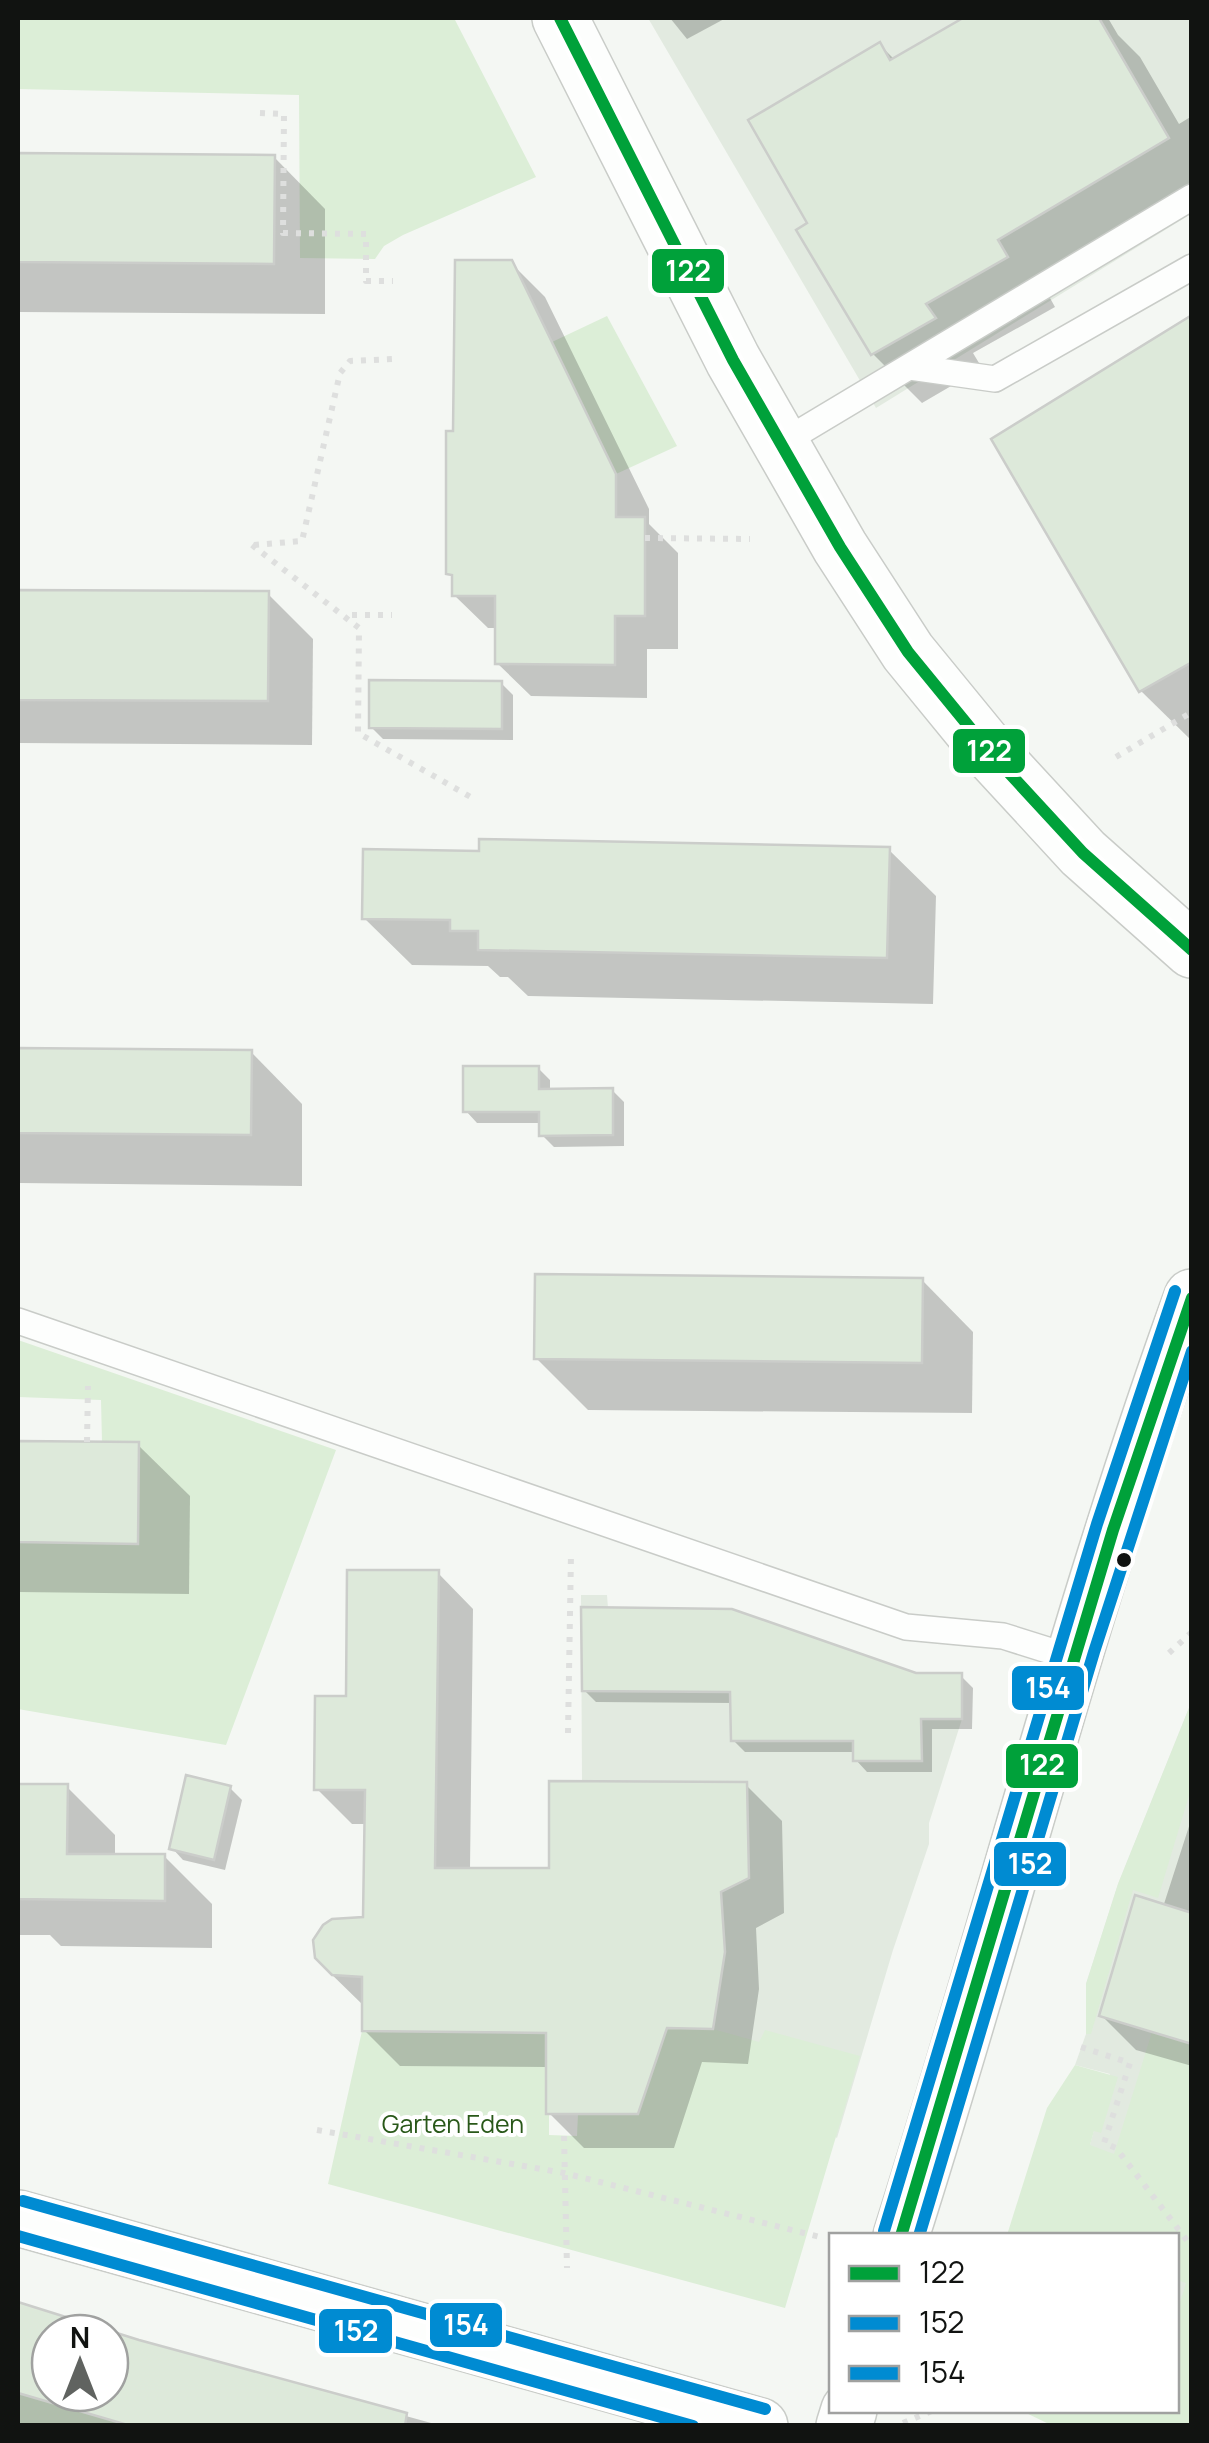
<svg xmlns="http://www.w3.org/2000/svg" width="1209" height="2443" viewBox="0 0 1209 2443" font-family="Manrope,sans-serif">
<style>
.built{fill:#e2eae0}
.green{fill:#dceed7}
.shadow{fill:#0003}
.building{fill:#dde9da;stroke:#cbcdca;stroke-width:2.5;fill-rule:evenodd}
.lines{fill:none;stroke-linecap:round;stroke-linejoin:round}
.lane-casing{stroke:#c9ccc8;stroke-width:28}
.secondary-casing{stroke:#c9ccc8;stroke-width:58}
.path{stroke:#dedfde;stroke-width:6;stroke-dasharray:5 8;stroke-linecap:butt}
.lane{stroke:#fdfefd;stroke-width:25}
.secondary{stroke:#fdfefd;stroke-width:55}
.bus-1-casing{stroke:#fff;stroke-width:20}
.bus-2-casing{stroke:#fff;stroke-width:20}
.bus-3-casing{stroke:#fff;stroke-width:20}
.bus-1{stroke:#00a13a;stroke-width:12}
.bus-2{stroke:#008bd2;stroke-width:12}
.bus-3{stroke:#008bd2;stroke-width:12}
.bus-dot{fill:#111311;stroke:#fff;stroke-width:4}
.labels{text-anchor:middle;stroke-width:8;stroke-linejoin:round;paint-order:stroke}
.park-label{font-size:25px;fill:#295819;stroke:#fff}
.line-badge{stroke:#fff;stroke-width:4}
.badge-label{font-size:28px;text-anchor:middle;font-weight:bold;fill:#fff}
</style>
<rect width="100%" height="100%" fill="#f4f7f3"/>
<!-- built -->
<g class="built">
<polygon points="648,18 1191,18 1191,214 876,408"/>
<polygon points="581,1595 607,1595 608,1608 732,1609 916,1673 962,1673 962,1719 929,1823 929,1844 893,1950 837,2138 667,2028 713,2029 725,1952 723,1920 713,1876 638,1782 582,1781"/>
<polygon points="1191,1703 1191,2425 1176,2410 1176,2236 1064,2236 1110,2074 1075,2065 1086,2034 1086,1984 1118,1884"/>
</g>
<!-- green -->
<g class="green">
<polygon points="18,18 454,18 536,177 403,235 384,246 375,259 300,258 299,95 18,89"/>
<polygon points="607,316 677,446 616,474 552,342"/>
<polygon points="18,1340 336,1450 226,1745 18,1709 18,1542 138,1544 139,1443 102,1442 101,1400 18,1397"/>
<polygon points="1191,1703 1191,1789 1158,1898 1133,1890 1091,2034 1086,2034 1086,1984 1118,1884"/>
<polygon points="667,2028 713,2029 759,2042 765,2030 860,2056 785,2308 328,2184 362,2031 545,2033 545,2113 549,2114 549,2135 577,2136 578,2114 638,2113"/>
<polygon points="1152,2032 1191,2044 1191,2425 1051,2425 1022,2411 1176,2410 1177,2312 1186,2283 1177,2280 1176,2236 1007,2235 1047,2108 1075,2065 1118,2077 1101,2133 1094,2131 1090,2145 1114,2154"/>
<polygon points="18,2393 131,2425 18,2425"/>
</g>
<!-- shadow -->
<g class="shadow">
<polygon points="670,18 726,18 687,39"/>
<polygon points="968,18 1108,18 1118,35 1140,57 1179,124 1192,116 1192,202 1045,289 1055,307 973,353 982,368 922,403 873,354 810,224 880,45 895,60"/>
<polygon points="18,156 274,157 325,209 325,314 18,312"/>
<polygon points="511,263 545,297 649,509 649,524 678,553 678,649 647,649 647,698 531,696 497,663 497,628 488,628 454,595 455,580 448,573 456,434"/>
<polygon points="1192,318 1192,741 1141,691"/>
<polygon points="18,592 268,594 313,639 312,745 18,743"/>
<polygon points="501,683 513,695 513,740 383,739 371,727"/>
<polygon points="888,849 936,896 933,1004 528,996 508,977 500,977 488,966 412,965 364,918"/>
<polygon points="18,1050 251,1052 302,1104 302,1186 18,1183"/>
<polygon points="538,1068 550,1080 550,1091 612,1090 624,1102 624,1146 554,1147 542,1135 542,1123 477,1123 466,1111"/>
<polygon points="922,1280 973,1332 972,1413 588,1410 536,1358"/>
<polygon points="18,1443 138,1445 190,1496 189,1594 18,1592"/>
<polygon points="438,1573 473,1609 470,1870 552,1871 746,1785 782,1821 784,1913 756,1928 759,1989 748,2064 702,2062 674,2148 584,2148 548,2112 548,2067 400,2066 364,2030 364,2006 325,1968 366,1919 367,1824 352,1824 317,1789 348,1699"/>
<polygon points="916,1676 961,1676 973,1688 972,1729 932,1729 932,1772 867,1772 856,1760 856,1752 745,1752 733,1740 732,1703 596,1702 584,1690"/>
<polygon points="18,1786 67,1787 115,1835 115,1856 164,1856 212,1904 212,1948 61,1946 50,1935 18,1935"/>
<polygon points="230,1788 242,1800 225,1870 183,1860 172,1848"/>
<polygon points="1192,1817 1192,2066 1136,2050 1102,2016 1163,1907"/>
<polygon points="18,2305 108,2333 50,2333 50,2393 110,2393 110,2334 442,2426 18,2426"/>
</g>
<!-- building -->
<g class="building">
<polygon points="963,18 1099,18 1169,138 998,240 1008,257 926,304 936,318 871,355 796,230 807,223 748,120 880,42 890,60"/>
<polygon points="18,153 275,155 274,264 18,262"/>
<polygon points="455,260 512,260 616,474 616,517 645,517 645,616 615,616 615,665 495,664 495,596 452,596 452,575 446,574 446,431 453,431"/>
<polygon points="1192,315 1192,662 1139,692 991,439"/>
<polygon points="18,590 269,591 268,701 18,700"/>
<polygon points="369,680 502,681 502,729 369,728"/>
<polygon points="479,839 890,847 887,958 478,950 478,931 450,931 450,920 362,919 363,849 479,851"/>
<polygon points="18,1048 252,1050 251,1135 18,1133"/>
<polygon points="463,1066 539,1066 539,1089 613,1088 613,1135 539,1136 539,1112 463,1112"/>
<polygon points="535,1274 923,1278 922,1363 534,1359"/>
<polygon points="18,1441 139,1442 138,1544 18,1542"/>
<polygon points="347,1570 439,1570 435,1868 549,1868 549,1781 747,1782 749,1878 721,1892 725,1952 713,2029 667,2028 638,2114 546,2114 546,2033 362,2031 362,1977 332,1975 315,1958 313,1940 323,1925 332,1919 363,1917 365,1790 314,1790 315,1696 346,1696"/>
<polygon points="581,1607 732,1609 916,1673 962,1673 962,1719 921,1719 922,1761 853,1761 853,1741 731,1741 730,1692 582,1691"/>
<polygon points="186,1775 231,1786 214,1860 169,1849"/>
<polygon points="18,1784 68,1784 67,1854 165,1854 165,1901 18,1899"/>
<polygon points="1135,1895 1192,1913 1192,2044 1099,2016"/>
<path d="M18,2302L139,2340L407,2413L405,2426H131L18,2393ZM50,2333H110V2393H50Z"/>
</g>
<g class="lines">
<defs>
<g id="lane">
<polyline points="910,367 995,379 1192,267"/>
<polyline points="780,444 1192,197"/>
<polyline points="18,1321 906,1627 1003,1636 1073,1658"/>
</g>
<g id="secondary">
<polyline points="560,18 733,360 840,547 908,652 989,751 1083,853 1192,950"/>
<polyline points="18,2218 760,2426"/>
<path d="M901,2236C1001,1923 1080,1605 1192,1297"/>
<polyline points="844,2426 849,2410"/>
</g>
</defs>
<!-- lane casing -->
<use href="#lane" class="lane-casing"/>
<!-- secondary casing -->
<use href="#secondary" class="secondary-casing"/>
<!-- path -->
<g class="path">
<polyline points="260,113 284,114 283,233 366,234 366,281 393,281"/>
<polyline points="645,538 750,539"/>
<polyline points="252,545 359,628 358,733 476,800"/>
<polyline points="254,545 302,541 340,373 350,361 393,359"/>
<polyline points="352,615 392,615"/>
<polyline points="1116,757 1192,712"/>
<polyline points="87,1442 88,1386"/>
<polyline points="1169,1653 1192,1632"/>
<polyline points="568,1733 571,1554"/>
<polyline points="1081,2047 1130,2063 1104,2143 1116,2148 1192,2247"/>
<polyline points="317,2130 564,2173 820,2237"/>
<polyline points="564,2136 567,2268"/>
<polyline points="903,2423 934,2410"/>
</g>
<!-- lane -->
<use href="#lane" class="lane"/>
<!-- secondary -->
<use href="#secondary" class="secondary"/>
<defs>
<g id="bus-1">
<polyline points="560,18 733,360 840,547 908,652 989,751 1083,853 1192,950"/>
<polyline points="901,2236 1113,1530 1192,1298"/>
</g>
<g id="bus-2">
<polyline points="18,2236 693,2426"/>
<polyline points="919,2236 1094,1652 1192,1351"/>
</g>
<g id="bus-3">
<polyline points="23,2201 765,2409"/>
<polyline points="884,2231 1097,1524 1175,1291"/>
</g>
</defs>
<!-- bus-1 casing -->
<use href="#bus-1" class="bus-1-casing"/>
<!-- bus-2 casing -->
<use href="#bus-2" class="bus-2-casing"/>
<!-- bus-3 casing -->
<use href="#bus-3" class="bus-3-casing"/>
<!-- bus-1 -->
<use href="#bus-1" class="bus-1"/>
<!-- bus-2 -->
<use href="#bus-2" class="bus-2"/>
<!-- bus-3 -->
<use href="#bus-3" class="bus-3"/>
</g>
<!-- markers -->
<circle class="bus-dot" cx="1124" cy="1560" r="9"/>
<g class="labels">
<!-- park labels -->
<g class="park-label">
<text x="453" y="2133">Garten Eden</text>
</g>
</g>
<g class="line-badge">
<rect x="650" y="247" width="76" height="48" rx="10" fill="#00a13a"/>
<rect x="951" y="727" width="76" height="48" rx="10" fill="#00a13a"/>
<rect x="1010" y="1664" width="76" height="48" rx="10" fill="#008bd2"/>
<rect x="1004" y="1742" width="76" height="48" rx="10" fill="#00a13a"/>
<rect x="992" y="1840" width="76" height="48" rx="10" fill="#008bd2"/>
<rect x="428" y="2301" width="76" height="48" rx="10" fill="#008bd2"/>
<rect x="317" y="2307" width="77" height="48" rx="10" fill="#008bd2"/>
</g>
<g class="badge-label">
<text x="688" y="281">122</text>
<text x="989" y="761">122</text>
<text x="1048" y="1698">154</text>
<text x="1042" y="1775">122</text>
<text x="1030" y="1874">152</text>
<text x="466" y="2335">154</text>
<text x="356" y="2341">152</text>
</g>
<!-- border -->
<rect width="1209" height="2443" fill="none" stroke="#111311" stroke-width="40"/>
<!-- legend -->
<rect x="829" y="2233" width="350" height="180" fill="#ffffff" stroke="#a0a1a0" stroke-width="2.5"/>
<rect x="849" y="2266" width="50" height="15" fill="#00a13a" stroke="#a0a1a0" stroke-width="2.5"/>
<text x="919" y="2283" font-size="30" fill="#111311">122</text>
<rect x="849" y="2316" width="50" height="15" fill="#008bd2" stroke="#a0a1a0" stroke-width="2.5"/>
<text x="919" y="2333" font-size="30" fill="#111311">152</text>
<rect x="849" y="2366" width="50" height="15" fill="#008bd2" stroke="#a0a1a0" stroke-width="2.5"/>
<text x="919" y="2383" font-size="30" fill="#111311">154</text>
<!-- north arrow -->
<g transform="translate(80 2363)"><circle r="48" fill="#ffffff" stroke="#a0a1a0" stroke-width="2.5"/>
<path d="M0-8L18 38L0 25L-18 38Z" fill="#606360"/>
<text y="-15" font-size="28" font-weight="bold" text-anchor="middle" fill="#111311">N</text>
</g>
</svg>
